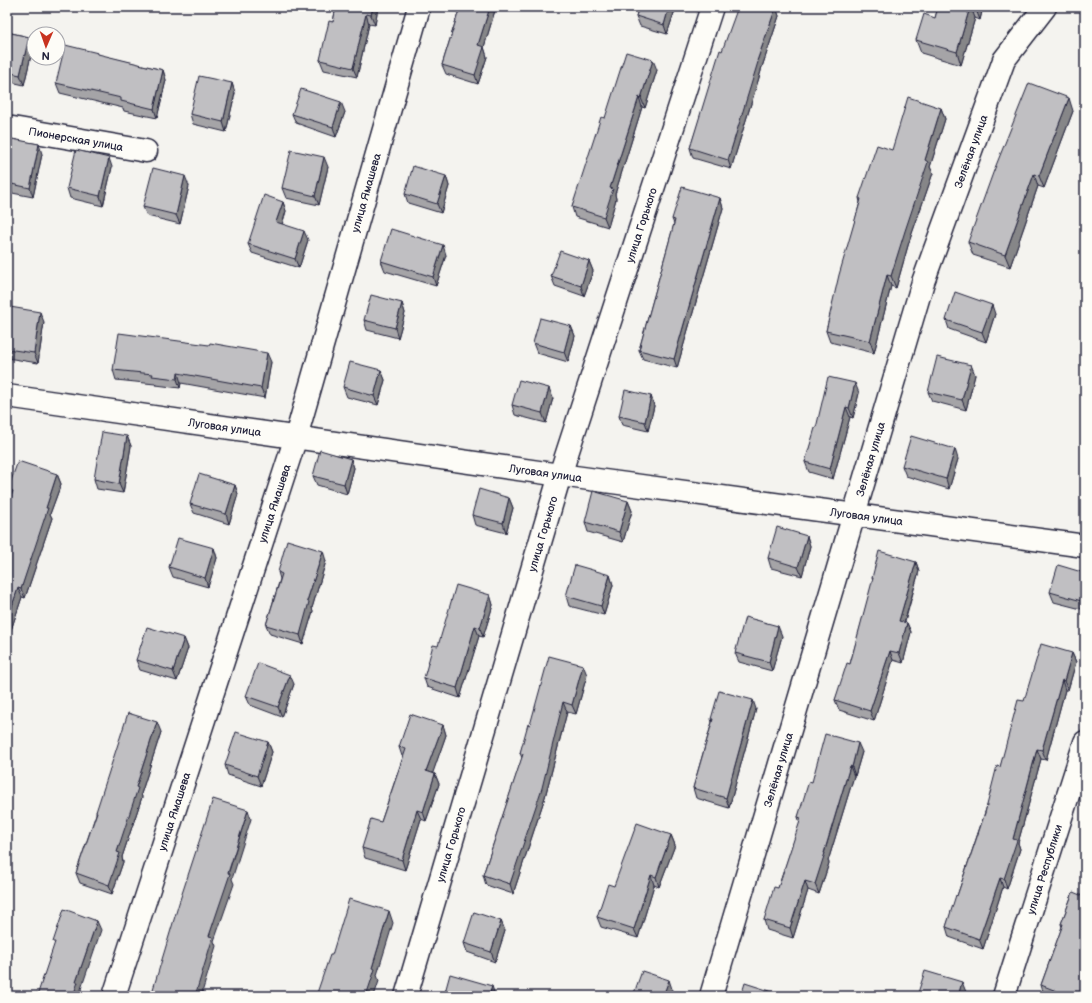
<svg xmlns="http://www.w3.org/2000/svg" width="1092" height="1003" viewBox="0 0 1092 1003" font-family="'Balsamiq Sans',sans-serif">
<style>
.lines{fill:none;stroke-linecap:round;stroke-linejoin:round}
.minor-casing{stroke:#22223b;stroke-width:25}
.minor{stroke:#fdfcf7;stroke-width:22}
.wall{fill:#a5a4a7;stroke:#22223b}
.shaded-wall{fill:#868688;stroke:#22223b}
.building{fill:#c0bfc2;stroke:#22223b}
.labels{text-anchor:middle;stroke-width:3;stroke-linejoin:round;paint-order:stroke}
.street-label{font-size:11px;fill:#22223b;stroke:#fdfcf7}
</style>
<rect width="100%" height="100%" fill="#f4f3ef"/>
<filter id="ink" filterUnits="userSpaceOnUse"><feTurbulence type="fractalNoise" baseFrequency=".025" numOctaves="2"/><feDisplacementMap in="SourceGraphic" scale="8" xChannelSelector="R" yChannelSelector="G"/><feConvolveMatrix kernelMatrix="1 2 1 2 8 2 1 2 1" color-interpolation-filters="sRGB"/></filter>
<g filter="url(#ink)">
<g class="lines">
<defs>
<g id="minor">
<path id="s1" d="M7,127L146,151"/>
<path id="s2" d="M7,396L560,475L1085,546"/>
<path id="s3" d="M114,996L296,437L419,7"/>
<path id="s4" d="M406,996L560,475L712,7"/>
<path id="s5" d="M711,996L923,282L1004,60L1045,7"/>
<path id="s6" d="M1004,996L1085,742"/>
</g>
</defs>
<!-- minor casing -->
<use href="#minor" class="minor-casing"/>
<!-- minor -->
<use href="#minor" class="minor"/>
</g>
<!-- wall -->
<g class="wall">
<polygon points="336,7 378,7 375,25 369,24 357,77 324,70 320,60 333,22"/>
<polygon points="460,7 496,7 484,47 487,57 478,84 446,74 442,65"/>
<polygon points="639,7 676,7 667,34 640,26 636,16"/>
<polygon points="776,7 779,16 761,70 761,71 731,169 693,158 690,148 722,51"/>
<polygon points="938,7 983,7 980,20 975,18 961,65 921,53 916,40 935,18"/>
<polygon points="7,32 29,37 33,47 24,85 7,81"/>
<polygon points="99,55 163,70 166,80 157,118 124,111 123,108 60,93 56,83"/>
<polygon points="657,70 645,108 642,107 615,194 616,199 608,227 575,217 572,207 605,118"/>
<polygon points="232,83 235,93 226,132 193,124 190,114"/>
<polygon points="941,108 945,119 930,167 933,173 909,242 896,288 891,286 874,353 830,342 826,331 860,202 859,198 892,150"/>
<polygon points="1073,111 1044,188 1038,186 1010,267 973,255 968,242"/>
<polygon points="345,112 336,137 296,123 292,114"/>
<polygon points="7,140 42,154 33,197 7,192"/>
<polygon points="112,167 103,206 70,198 67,188"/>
<polygon points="328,167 319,205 286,198 282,188"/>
<polygon points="446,176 449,186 441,213 408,203 405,194"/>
<polygon points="189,186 180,224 147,216 143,207"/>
<polygon points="720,198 723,208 677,368 643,359 639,350 674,224 672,219"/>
<polygon points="283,202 286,211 282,224 308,240 299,268 252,253 248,244"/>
<polygon points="446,255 436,286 385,271 381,261"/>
<polygon points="589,261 593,271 584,296 555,286 551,276"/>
<polygon points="402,303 405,313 398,338 367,330 364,320"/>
<polygon points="995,314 986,342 949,329 946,320"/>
<polygon points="44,322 38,363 7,358 7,325"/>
<polygon points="571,326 575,336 568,362 537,353 533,343"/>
<polygon points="271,362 265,398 181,383 180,388 156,385 155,384 116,380 113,370"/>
<polygon points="971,365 975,375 966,410 932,401 928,392"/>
<polygon points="381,370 385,380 378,405 347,397 343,387"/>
<polygon points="859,393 853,418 850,417 833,479 809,472 805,462 816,428"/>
<polygon points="651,396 654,406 648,431 622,425 619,416"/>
<polygon points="553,398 546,423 515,415 512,405"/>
<polygon points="127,436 131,446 123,493 97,489 94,479"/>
<polygon points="351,459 354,468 347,494 317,485 313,476"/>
<polygon points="958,459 949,489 906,476 902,466"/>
<polygon points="57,474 61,484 50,514 52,518 25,598 22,597 9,636 7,635 7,510 11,497 8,489"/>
<polygon points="235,485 238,494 229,524 194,513 190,504"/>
<polygon points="509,498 513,508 506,533 475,525 472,515"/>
<polygon points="628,501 632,511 623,542 588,532 585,522"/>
<polygon points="807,536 810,546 802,576 771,568 768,558"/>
<polygon points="214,548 217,558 208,587 173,577 169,567"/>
<polygon points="326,561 312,608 313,611 303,644 270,634 266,625 280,579 278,572"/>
<polygon points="916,562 919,571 905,622 907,623 911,632 903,663 893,660 874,721 839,710 835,700 850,664 873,581 872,578"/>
<polygon points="1085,573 1085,610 1054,602 1050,592"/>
<polygon points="610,575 613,585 604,615 569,606 566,596"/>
<polygon points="490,595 493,605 483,637 479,636 460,698 427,687 424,678 438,646"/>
<polygon points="782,636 772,671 739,662 735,653"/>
<polygon points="184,638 188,648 177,681 140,670 136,660"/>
<polygon points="1072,653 1076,662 1068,690 1065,690 1046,760 1041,759 1018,843 1020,849 1007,889 1003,887 983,949 949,937 946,927 957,896 1000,767 1024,701"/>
<polygon points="587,675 576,714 567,712 545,797 513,894 486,885 483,875 522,758 520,753 530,725"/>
<polygon points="294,684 282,717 250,705 246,696"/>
<polygon points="756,709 729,808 696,798 693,788 712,722 711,719"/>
<polygon points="443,725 446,735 432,774 435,774 439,784 426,821 421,819 405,870 365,858 362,848 381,822 403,757 402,756 399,747"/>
<polygon points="161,732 141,794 142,797 122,857 123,862 112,894 80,883 76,873 96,814 96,812"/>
<polygon points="268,742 272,752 261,786 228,775 225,765"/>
<polygon points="862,752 855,776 854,776 828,861 829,863 819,894 808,890 793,938 767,930 764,920 778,888 800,823 798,817 812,782"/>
<polygon points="671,835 675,845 659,887 654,885 638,938 601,927 597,917 614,886"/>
<polygon points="1085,841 1085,858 1082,851"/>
<polygon points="1073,892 1085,996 1047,996 1044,995 1041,985 1062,927 1061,924"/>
<polygon points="501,921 505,931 495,962 467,952 464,943"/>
</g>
<!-- shaded-wall -->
<g class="shaded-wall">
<polygon points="373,7 378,7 375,25 371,15"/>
<polygon points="490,7 496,7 484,47 487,57 478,84 475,75 478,45"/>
<polygon points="669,7 676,7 667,34 664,25"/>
<polygon points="776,7 779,16 761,70 761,71 731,169 728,160 757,61"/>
<polygon points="970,7 971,7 975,18 961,65 957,52"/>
<polygon points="975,7 983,7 980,20"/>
<polygon points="366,14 369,24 357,77 353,68"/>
<polygon points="29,37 33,47 24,85 20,75"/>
<polygon points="653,60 657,70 645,108 641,98"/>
<polygon points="163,70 166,80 157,118 154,109"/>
<polygon points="232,83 235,93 226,132 223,122"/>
<polygon points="639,97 642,107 615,194 616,199 608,227 604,217 610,188"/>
<polygon points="1069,98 1073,111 1044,188 1039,176"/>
<polygon points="341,102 345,112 336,137 333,127"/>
<polygon points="941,108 945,119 930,167 933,173 909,242 896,288 891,276 925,160"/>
<polygon points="39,144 42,154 33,197 30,188"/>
<polygon points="324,157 328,167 319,205 315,196"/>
<polygon points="109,158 112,167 103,206 100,196"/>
<polygon points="1034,174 1038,186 1010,267 1005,255"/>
<polygon points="185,176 189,186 180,224 176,215"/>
<polygon points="446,176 449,186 441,213 437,204"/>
<polygon points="720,198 723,208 677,368 674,359"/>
<polygon points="283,202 286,211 280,232 276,222"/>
<polygon points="304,231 308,240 299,268 295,259"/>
<polygon points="443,245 446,255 436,286 433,277"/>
<polygon points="589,261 593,271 584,296 581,286"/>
<polygon points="887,275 891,286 874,353 870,341"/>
<polygon points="402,303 405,313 398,338 395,328"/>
<polygon points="992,305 995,314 986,342 982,332"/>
<polygon points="40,312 44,322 38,363 34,353"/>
<polygon points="571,326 575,336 568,362 564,352"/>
<polygon points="267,353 271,362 265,398 261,388"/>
<polygon points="971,365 975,375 966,410 962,400"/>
<polygon points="381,370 385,380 378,405 374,396"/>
<polygon points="178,373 181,383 180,388 177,379"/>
<polygon points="855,383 859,393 853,418 849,408"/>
<polygon points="549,388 553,398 546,423 542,413"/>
<polygon points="651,396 654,406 648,431 645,422"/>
<polygon points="846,407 850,417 833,479 830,469"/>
<polygon points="127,436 131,446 123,493 119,484"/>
<polygon points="955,449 958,459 949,489 946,479"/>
<polygon points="351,459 354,468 347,494 344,484"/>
<polygon points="57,474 61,484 50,514 52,518 25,598 21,589 46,508"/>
<polygon points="235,485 238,494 229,524 226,514"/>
<polygon points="509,498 513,508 506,533 503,523"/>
<polygon points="628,501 632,511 623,542 619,532"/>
<polygon points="807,536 810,546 802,576 798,567"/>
<polygon points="214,548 217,558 208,587 205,578"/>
<polygon points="323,551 326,561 312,608 313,611 303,644 300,635 307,601"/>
<polygon points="916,562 919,571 902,630 899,621"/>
<polygon points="610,575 613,585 604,615 601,606"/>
<polygon points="18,588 22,597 9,636 7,631 7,621"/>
<polygon points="490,595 493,605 483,637 480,628"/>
<polygon points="907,623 911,632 903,663 899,653"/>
<polygon points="475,626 479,636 460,698 457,688"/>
<polygon points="778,626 782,636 772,671 769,662"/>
<polygon points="184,638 188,648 177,681 173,671"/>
<polygon points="890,651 893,660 874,721 870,711"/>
<polygon points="1072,653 1076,662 1068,690 1064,681"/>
<polygon points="583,665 587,675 576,714 572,705"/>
<polygon points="290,675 294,684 282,717 278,707"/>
<polygon points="1062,680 1065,690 1046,760 1042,750"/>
<polygon points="753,700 756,709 729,808 726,798"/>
<polygon points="563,702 567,712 545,797 513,894 510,884"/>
<polygon points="157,722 161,732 141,794 142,797 122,857 123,862 112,894 109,885 117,852 136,787"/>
<polygon points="443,725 446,735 430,781 426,771"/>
<polygon points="268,742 272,752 261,786 257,776"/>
<polygon points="858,743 862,752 855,776 852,767"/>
<polygon points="1037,749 1041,759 1018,843 1020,849 1007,889 1004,879 1013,839"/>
<polygon points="850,766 854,776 828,861 829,863 819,894 815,884"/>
<polygon points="435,774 439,784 426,821 423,812"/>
<polygon points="248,810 251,819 232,879 234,884 214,941 216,946 201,996 195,996 209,936"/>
<polygon points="417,810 421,819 405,870 402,860"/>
<polygon points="671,835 675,845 659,887 656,877"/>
<polygon points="651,875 654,885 638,938 634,929"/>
<polygon points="1000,878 1003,887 983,949 979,939"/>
<polygon points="805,881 808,890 793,938 790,928"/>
<polygon points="389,911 393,923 377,975 379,981 374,996 366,996 372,968"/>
<polygon points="97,921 101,930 81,989 82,992 80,996 73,996 76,982"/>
<polygon points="501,921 505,931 495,962 491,952"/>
<polygon points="669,980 672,989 670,996 663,996"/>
<polygon points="962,982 966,992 964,996 958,996"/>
<polygon points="492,986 495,995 495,996 489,996"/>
</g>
<!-- building -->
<g class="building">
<polygon points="336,7 373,7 371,15 366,14 353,68 320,60 329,21 333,22"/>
<polygon points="460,7 490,7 478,45 484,47 475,75 442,65"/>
<polygon points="639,7 669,7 664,25 636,16"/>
<polygon points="738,7 776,7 757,61 758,62 728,160 690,148 720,50 722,51"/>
<polygon points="938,7 970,7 957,52 916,40 924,14 935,18"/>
<polygon points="7,32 29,37 20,75 7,72"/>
<polygon points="65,45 98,53 98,54 163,70 154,109 121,101 121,98 56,83"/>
<polygon points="626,52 653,60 641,98 639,97 610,188 613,189 604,217 572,207 601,117 605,118"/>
<polygon points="199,76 232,83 223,122 190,114"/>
<polygon points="1029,83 1069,98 1039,176 1034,174 1005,255 968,242 993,173"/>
<polygon points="301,89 341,102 333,127 292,114"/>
<polygon points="908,97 941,108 925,160 928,162 905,231 891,276 887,275 870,341 826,331 839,275 861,199 859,198 877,145 892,150"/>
<polygon points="7,138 39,144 30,188 7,183"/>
<polygon points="76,150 109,158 100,196 67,188"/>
<polygon points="291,150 324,157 315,196 282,188"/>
<polygon points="413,166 446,176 437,204 405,194"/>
<polygon points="153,168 185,176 176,215 143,207"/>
<polygon points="682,187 720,198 674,359 639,350 675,220 672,219"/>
<polygon points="264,195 283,202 276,222 304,231 295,259 248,244"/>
<polygon points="391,229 443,245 433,277 381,261"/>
<polygon points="560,251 589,261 581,286 551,276"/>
<polygon points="955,292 992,305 982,332 946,320"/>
<polygon points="371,295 402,303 395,328 364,320"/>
<polygon points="10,307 40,312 34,353 7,349 7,325"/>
<polygon points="540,318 571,326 564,352 533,343"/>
<polygon points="119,333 209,345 210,343 267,353 261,388 178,373 177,379 152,376 153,374 113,370"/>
<polygon points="937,357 971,365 962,400 928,392"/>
<polygon points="350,362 381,370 374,396 343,387"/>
<polygon points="828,377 855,383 849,408 846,407 830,469 805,462 815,428 816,428"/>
<polygon points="519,380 549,388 542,413 512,405"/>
<polygon points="625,390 651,396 645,422 619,416"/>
<polygon points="102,432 127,436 119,484 94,479"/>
<polygon points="911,436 955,449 946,479 902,466"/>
<polygon points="320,450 351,459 344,484 313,476"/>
<polygon points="18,461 57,474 46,508 48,508 21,589 18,588 7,621 7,510 13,491 8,489"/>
<polygon points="199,474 235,485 226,514 190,504"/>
<polygon points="479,489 509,498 503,523 472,515"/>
<polygon points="593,491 628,501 619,532 585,522"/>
<polygon points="777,527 807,536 798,567 768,558"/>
<polygon points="178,538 214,548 205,578 169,567"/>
<polygon points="287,540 323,551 307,601 309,602 300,635 266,625 282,574 278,572"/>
<polygon points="879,551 916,562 899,621 907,623 899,653 890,651 870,711 835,700 847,663 850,664 873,578 872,578"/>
<polygon points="575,565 610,575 601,606 566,596"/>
<polygon points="1058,565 1085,573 1085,602 1050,592"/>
<polygon points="456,585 490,595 480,628 475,626 457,688 424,678 433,645 438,646"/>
<polygon points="745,617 778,626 769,662 735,653"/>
<polygon points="147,627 184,638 173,671 136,660"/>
<polygon points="1041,644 1072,653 1064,681 1062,680 1042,750 1037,749 1013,839 1017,840 1004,879 1000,878 979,939 946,927 956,895 957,896 985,813 997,766 1000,767 1018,700 1024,701"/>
<polygon points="549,656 583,665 572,705 563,702 542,788 510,884 483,875 523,754 520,753 528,724 530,725"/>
<polygon points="258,663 290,675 278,707 246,696"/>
<polygon points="719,691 753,700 726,798 693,788 713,719 711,719"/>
<polygon points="128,713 157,722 136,787 138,788 117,852 120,853 109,885 76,873 97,812 96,812"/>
<polygon points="410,714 443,725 426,771 435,774 423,812 417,810 402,860 362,848 371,819 381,822 406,749 399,747"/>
<polygon points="236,732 268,742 257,776 225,765"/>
<polygon points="825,734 858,743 852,767 850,766 824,853 825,853 815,884 805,881 790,928 764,920 774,887 778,888 801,818 798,817 809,781 812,782"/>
<polygon points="213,799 248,810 228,873 230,874 209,936 213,937 195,996 151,996 179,903"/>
<polygon points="637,823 671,835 656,877 651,875 634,929 597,917 608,884 614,886"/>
<polygon points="1085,841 1085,852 1082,851"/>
<polygon points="1073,892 1085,897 1085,996 1069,996 1041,985 1063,924 1061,924"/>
<polygon points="349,899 389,911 372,968 375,969 366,996 316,996 330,955 332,955"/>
<polygon points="64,909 97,921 76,982 78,982 73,996 37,996 55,942 53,942"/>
<polygon points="474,912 501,921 491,952 464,943"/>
<polygon points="642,971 669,980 663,996 633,996"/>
<polygon points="925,971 962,982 958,996 917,996"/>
<polygon points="450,974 492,986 489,996 444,996"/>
<polygon points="745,983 776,993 775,996 741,996"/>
</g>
</g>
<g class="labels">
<!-- street labels -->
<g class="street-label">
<text dy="4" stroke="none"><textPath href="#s1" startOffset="70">Пионерская улица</textPath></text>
<text dy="4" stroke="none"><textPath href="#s5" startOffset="884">Зелёная улица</textPath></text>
<text dy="4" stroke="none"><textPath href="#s3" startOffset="842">улица Ямашева</textPath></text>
<text dy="4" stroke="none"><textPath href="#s4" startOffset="806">улица Горького</textPath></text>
<text dy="4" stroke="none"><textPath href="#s2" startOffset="220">Луговая улица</textPath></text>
<text dy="4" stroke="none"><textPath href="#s5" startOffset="560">Зелёная улица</textPath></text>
<text dy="4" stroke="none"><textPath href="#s2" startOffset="544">Луговая улица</textPath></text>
<text dy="4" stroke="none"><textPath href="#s3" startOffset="518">улица Ямашева</textPath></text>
<text dy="4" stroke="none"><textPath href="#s2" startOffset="868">Луговая улица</textPath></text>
<text dy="4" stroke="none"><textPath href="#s4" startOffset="482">улица Горького</textPath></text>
<text dy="4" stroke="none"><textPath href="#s5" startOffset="236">Зелёная улица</textPath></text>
<text dy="4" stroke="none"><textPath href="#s3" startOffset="194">улица Ямашева</textPath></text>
<text dy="4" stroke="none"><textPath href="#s4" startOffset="158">улица Горького</textPath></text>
<text dy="4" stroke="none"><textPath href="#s6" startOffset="133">улица Республики</textPath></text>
</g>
</g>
<!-- margin -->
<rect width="1092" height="1003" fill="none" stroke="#fdfcf7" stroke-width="24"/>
<rect x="12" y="12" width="1068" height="979" fill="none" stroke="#22223b" stroke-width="1.5" filter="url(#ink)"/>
<!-- north arrow -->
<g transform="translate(46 46) rotate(182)"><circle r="19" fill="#fdfcf7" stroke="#a5a5ac"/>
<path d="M0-3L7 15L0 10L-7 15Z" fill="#c8321e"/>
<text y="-6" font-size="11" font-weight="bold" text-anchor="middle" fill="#22223b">N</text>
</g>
</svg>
